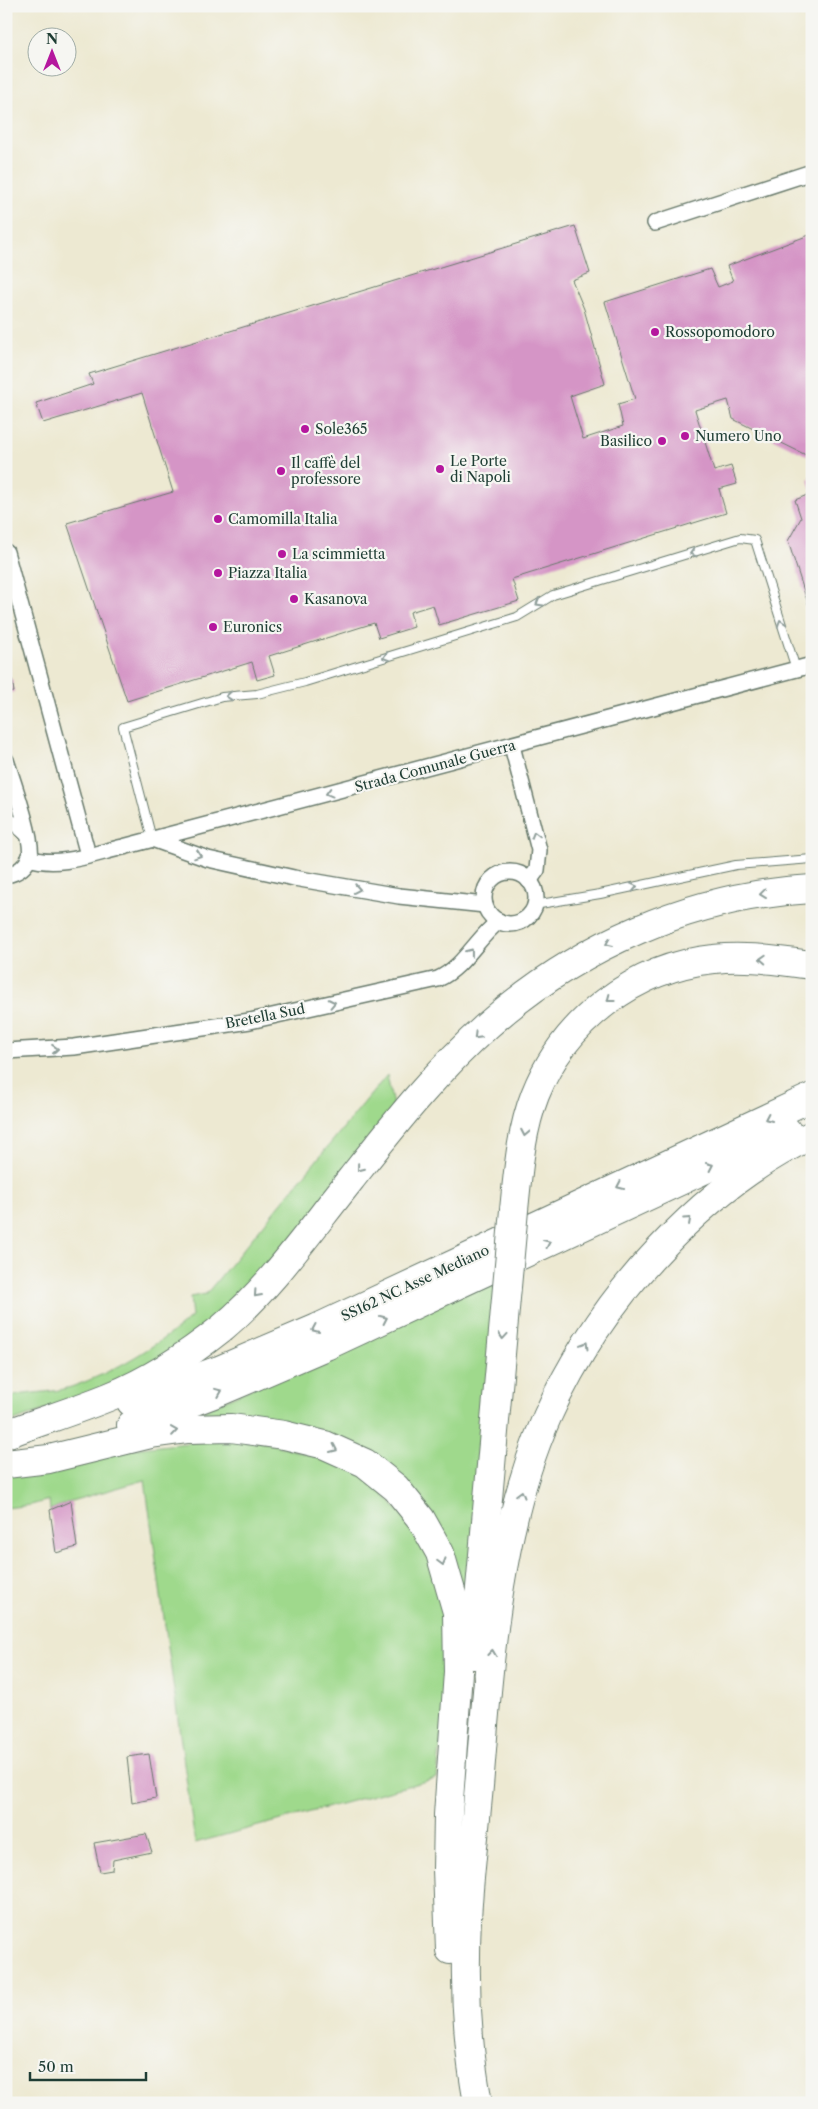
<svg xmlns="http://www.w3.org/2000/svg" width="818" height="2109" viewBox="0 0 818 2109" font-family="'Libre Caslon Text',serif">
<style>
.green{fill:#9fd98c;stroke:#5f8b60}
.building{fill:#d595c6}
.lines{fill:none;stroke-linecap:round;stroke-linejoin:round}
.lane-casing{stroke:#67796b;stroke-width:10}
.street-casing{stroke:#67796b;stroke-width:18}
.highway-casing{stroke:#67796b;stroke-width:30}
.lane{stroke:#fff;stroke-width:8}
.street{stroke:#fff;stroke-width:15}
.highway{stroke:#fff;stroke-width:28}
.highway-bridge-casing{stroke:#67796b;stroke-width:30;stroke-linecap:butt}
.highway-bridge{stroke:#fff;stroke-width:28}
.oneway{stroke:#8f9e9a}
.poi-dot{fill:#b5179e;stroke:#f6f6f2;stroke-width:2}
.labels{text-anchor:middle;stroke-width:4.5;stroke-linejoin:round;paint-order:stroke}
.poi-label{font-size:14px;fill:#1f3d34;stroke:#f6f6f2;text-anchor:start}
.street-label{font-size:14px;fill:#1f3d34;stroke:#f6f6f2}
</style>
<rect width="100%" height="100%" fill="#f6f6f2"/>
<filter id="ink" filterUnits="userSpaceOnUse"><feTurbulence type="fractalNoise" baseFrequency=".02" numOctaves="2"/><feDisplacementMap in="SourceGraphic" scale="10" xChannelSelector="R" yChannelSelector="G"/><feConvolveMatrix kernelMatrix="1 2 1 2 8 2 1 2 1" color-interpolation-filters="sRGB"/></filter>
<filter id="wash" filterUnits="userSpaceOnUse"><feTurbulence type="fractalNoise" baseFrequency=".0096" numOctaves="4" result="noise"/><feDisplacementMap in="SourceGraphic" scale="20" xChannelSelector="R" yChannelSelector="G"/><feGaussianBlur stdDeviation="1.12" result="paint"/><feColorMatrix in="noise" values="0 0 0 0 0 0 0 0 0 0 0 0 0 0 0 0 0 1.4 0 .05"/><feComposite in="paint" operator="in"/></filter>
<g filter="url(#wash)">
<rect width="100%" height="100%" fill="#ede9d2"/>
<!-- green -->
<g class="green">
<path d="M387,1075L395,1115L254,1287L156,1369L6,1424V1398C27,1391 51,1394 71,1387C115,1372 156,1346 192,1317L190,1297L206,1294Z"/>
<polygon points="498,1277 473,1579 462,1615 394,1478 186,1418"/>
<polygon points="244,1437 361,1469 426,1542 451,1637 437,1778 195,1843 145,1480 71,1501 50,1510 49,1500 31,1505 6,1508 6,1476 103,1452"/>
</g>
<g id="blocks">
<!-- building -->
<g class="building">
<polygon points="575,226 590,273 572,280 584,309 605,384 570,396 583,439 623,426 618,404 635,399 605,302 710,269 718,287 733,281 727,266 812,234 812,458 733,419 728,400 695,410 714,471 731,466 737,484 719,489 726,513 512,579 519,601 439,625 433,605 410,612 414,627 379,638 374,623 269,656 275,675 257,680 252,662 127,701 67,523 173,492 142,393 43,423 36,403 93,384 89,374"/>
<polygon points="812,478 812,490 811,490 808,479"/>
<polygon points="812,493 812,613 811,613 788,541 801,518 795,500"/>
<polygon points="12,679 14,692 7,693 6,680"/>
<polygon points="71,1501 77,1547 56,1553 50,1510"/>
<polygon points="149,1754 156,1798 132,1803 127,1757"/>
<polygon points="146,1834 152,1852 113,1860 112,1870 100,1872 94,1843"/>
</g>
</g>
</g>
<g filter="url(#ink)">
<use href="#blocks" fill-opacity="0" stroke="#67796b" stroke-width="1"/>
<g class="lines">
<defs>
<g id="lane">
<polyline points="152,839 123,727 222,697 257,694 305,682 517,617 553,595 740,538 755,540 796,669"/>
<polyline points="534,905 600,894 736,865 812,859"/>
</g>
<g id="street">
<polyline points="655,223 812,172"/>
<polyline points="6,552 88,855"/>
<polyline points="512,746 539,850 537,870 529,881"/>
<path d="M6,760C12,779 34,841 30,856C26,867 17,873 6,875"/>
<polyline points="6,822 16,824 27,834"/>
<polyline points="152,839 208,859 294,878 399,896 485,905"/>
<path d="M29,858C59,868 93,854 123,847L812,665"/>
<circle cx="510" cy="898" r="26"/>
<path d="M6,1051L74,1047L250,1021L438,979C464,967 476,939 499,921"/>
</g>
<g id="highway">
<path d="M514,1210C518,1171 521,1131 535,1095C564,1021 635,967 714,959C746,955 779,961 812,965"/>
<polyline points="131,1402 219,1370 317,1328 812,1097"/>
<polyline points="131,1425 219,1392 326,1346 787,1131"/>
<path d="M6,1434C41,1421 77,1410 111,1396C151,1380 188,1355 222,1328C272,1286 310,1230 351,1179C393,1126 437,1070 488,1025C577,946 692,895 812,889"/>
<polyline points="6,1464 49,1459 151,1434 188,1429 231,1428 284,1435 325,1445 365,1463 396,1488 421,1519 440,1553 457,1612 458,1672 448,1815 447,1869 450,1950"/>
<polyline points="474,1655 507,1287"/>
<path d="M478,2103C469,2054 465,2005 466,1956C466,1899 474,1843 479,1786C489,1665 497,1530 547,1417C575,1355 613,1298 660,1249C703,1203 754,1162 812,1135"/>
</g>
</defs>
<!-- lane casing -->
<use href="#lane" class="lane-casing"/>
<!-- street casing -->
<use href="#street" class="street-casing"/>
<!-- highway casing -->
<use href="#highway" class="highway-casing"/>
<!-- lane -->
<use href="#lane" class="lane"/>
<!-- street -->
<use href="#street" class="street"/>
<!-- highway -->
<use href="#highway" class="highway"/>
<defs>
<polyline id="highway-bridge" points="507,1287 514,1210"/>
</defs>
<!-- highway-bridge casing -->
<use href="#highway-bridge" class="highway-bridge-casing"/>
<!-- highway-bridge -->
<use href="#highway-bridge" class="highway-bridge"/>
</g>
<!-- one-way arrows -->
<defs><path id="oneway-chevron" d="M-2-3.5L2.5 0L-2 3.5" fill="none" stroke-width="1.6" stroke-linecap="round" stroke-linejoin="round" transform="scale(1.25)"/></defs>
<g class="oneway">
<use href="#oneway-chevron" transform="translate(693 553) rotate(163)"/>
<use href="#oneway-chevron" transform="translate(539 603) rotate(149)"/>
<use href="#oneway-chevron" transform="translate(781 623) rotate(-108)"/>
<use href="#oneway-chevron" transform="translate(386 657) rotate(163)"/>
<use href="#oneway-chevron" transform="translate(229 696) rotate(175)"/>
<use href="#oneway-chevron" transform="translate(329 793) rotate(165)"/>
<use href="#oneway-chevron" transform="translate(535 835) rotate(-105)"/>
<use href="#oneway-chevron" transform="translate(198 855) rotate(19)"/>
<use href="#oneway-chevron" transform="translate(634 887) rotate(-13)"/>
<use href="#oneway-chevron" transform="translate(357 889) rotate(10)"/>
<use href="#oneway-chevron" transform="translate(763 894) rotate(173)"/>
<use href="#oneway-chevron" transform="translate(609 943) rotate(156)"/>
<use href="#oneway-chevron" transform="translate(470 952) rotate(-52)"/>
<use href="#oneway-chevron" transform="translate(763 959) rotate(-177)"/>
<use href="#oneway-chevron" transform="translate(610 999) rotate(143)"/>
<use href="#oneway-chevron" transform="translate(332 1003) rotate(-12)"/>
<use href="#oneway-chevron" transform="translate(477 1036) rotate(135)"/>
<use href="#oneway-chevron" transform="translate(55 1049) rotate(-5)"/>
<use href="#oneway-chevron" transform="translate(768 1118) rotate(155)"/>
<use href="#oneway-chevron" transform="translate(525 1133) rotate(101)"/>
<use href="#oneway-chevron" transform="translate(710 1166) rotate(-25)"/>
<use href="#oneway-chevron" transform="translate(360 1168) rotate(129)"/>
<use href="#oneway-chevron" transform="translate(620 1186) rotate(155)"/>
<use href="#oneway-chevron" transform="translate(688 1220) rotate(-42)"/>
<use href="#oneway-chevron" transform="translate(547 1243) rotate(-25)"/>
<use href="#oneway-chevron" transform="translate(257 1294) rotate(132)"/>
<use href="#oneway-chevron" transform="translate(384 1319) rotate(-25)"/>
<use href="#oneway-chevron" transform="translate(315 1329) rotate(156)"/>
<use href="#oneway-chevron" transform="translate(503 1336) rotate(95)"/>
<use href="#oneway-chevron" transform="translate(585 1345) rotate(-59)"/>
<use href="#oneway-chevron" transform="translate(219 1392) rotate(-22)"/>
<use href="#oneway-chevron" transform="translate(174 1431) rotate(-8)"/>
<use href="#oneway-chevron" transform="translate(334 1449) rotate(25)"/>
<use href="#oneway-chevron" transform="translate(521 1494) rotate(-74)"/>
<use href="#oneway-chevron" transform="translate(442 1562) rotate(74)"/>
<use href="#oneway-chevron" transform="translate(492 1653) rotate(-84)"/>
</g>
</g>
<!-- markers -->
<g class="poi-dot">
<circle cx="655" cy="332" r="5"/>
<circle cx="305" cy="429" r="5"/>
<circle cx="685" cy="436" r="5"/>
<circle cx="662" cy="441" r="5"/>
<circle cx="440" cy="469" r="5"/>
<circle cx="281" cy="471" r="5"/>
<circle cx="218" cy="519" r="5"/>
<circle cx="282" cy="554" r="5"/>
<circle cx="218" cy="573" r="5"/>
<circle cx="294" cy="599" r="5"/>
<circle cx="213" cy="627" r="5"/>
</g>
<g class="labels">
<!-- poi labels -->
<g class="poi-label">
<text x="665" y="337">Rossopomodoro</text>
<text x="315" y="434">Sole365</text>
<text x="695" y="441">Numero Uno</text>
<text x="652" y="446" text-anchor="end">Basilico</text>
<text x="450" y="466">Le Porte<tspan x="450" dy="16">di Napoli</tspan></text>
<text x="291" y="468">Il caffè del<tspan x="291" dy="16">professore</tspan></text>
<text x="228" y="524">Camomilla Italia</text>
<text x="292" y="559">La scimmietta</text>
<text x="228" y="578">Piazza Italia</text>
<text x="304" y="604">Kasanova</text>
<text x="223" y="632">Euronics</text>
</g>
<!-- street labels -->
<g class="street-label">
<text transform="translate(435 766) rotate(-15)" y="5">Strada Comunale Guerra</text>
<text transform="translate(265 1016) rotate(-11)" y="5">Bretella Sud</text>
<text transform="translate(415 1283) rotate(-25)" y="5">SS162 NC Asse Mediano</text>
</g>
</g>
<!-- margin -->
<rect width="818" height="2109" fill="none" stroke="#f6f6f2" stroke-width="25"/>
<!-- north arrow -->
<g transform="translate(52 52)"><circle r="24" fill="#f6f6f2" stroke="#a0aca6"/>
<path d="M0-4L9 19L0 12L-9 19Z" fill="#b5179e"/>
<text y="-8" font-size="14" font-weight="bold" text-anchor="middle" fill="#1f3d34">N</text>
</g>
<!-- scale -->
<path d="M30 2072v8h116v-8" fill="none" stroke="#1f3d34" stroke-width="2.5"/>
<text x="38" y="2072" font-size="15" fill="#1f3d34" stroke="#f6f6f2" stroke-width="4" paint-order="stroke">50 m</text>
</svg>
